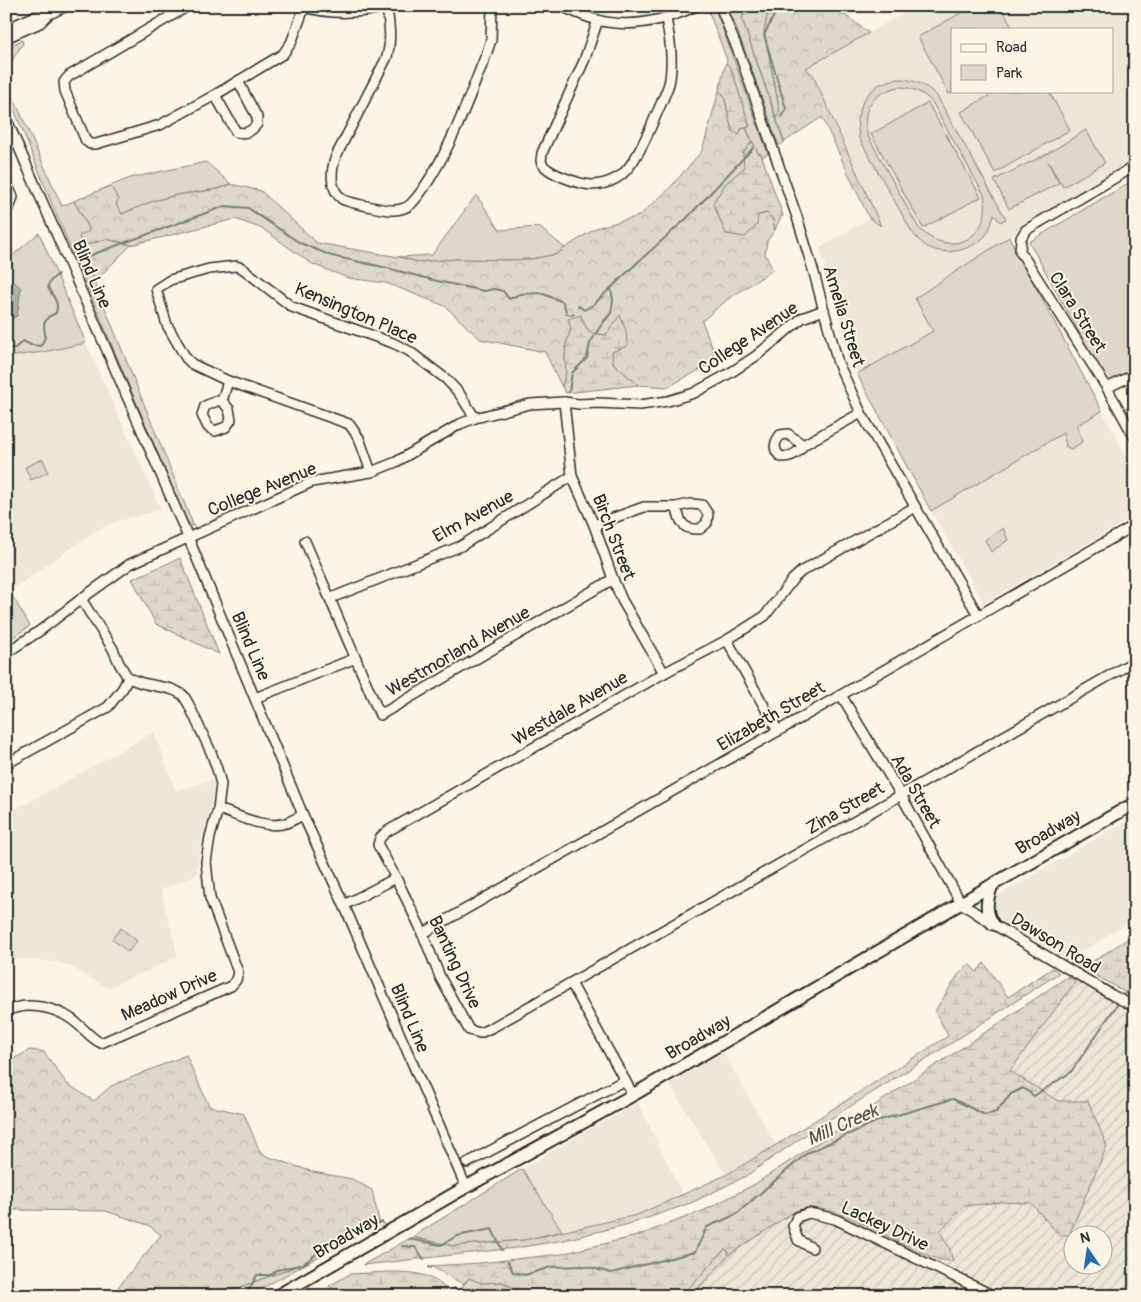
<svg xmlns="http://www.w3.org/2000/svg" width="1141" height="1302" viewBox="0 0 1141 1302" font-family="Pangolin,sans-serif">
<style>
.built{fill:#ece6d7;fill-rule:evenodd}
.industrial{fill:url(#industrial-furrows);fill-rule:evenodd}
.green{fill:#ded8ca;stroke:#84827a;fill-rule:evenodd}
.forest{fill:url(#forest-crowns);stroke:#84827a}
.wetland{fill:url(#wetland-marsh);stroke:#84827a}
.water{fill:#b4b0a5;stroke:#7d7b74}
.lines{fill:none;stroke-linecap:round;stroke-linejoin:round}
.stream{stroke:#7d7b74;stroke-width:2}
.minor-casing{stroke:#2b2b2b;stroke-width:12}
.major-casing{stroke:#2b2b2b;stroke-width:15}
.minor{stroke:#fcf5e5;stroke-width:9}
.major{stroke:#fcf5e5;stroke-width:11}
.labels{text-anchor:middle;stroke-width:4;stroke-linejoin:round;paint-order:stroke}
.street-label{font-size:18px;fill:#2b2b2b;stroke:#fcf5e5}
.water-label{font-size:19px;font-style:italic;fill:#545350;stroke:#fcf5e5}
</style>
<defs>
<pattern id="industrial-furrows" width="10" height="10" patternUnits="userSpaceOnUse" patternTransform="scale(1.25)"><rect width="10" height="10" fill="#ece6d7"/><path d="M-1 1l2-2M0 10L10 0M9 11l2-2" fill="none" stroke="#cbc5b9"/></pattern>
<pattern id="forest-crowns" width="20" height="18" patternUnits="userSpaceOnUse" patternTransform="scale(1.25)"><rect width="20" height="18" fill="#ded8ca"/><path d="M2 6a3 3 0 1 1 6 0M12 15a3 3 0 1 1 6 0" fill="none" stroke="#bfbaae"/></pattern>
<pattern id="wetland-marsh" width="20" height="14" patternUnits="userSpaceOnUse" patternTransform="scale(1.25)"><rect width="20" height="14" fill="#ded8ca"/><path d="M1 5h8M5 5V1M11 12h8M15 12V8" fill="none" stroke="#bfbaae"/></pattern>
</defs>
<rect width="100%" height="100%" fill="#fcf5e5"/>
<filter id="ink" filterUnits="userSpaceOnUse"><feTurbulence type="fractalNoise" baseFrequency=".02" numOctaves="2"/><feDisplacementMap in="SourceGraphic" scale="10" xChannelSelector="R" yChannelSelector="G"/><feConvolveMatrix kernelMatrix="1 2 1 2 8 2 1 2 1" color-interpolation-filters="sRGB"/></filter>
<g filter="url(#ink)">
<!-- built -->
<g class="built">
<path d="M917,6H1135V158L915,297L933,330L857,374L840,319L820,248L869,218L881,225L841,134L813,75L805,68ZM952,29H1112V91H952Z"/>
<polygon points="86,343 161,510 115,522 94,532 10,591 6,585 6,357 43,352"/>
<polygon points="1102,411 1135,472 1135,516 984,603 931,511 1008,465"/>
<polygon points="154,732 176,791 214,779 212,803 202,839 196,875 161,890 178,957 108,988 68,965 57,962 18,959 6,964 6,815"/>
<polygon points="1135,816 1135,918 1069,960 1001,920 995,908 995,901 997,897 999,895"/>
<polygon points="723,1052 776,1145 726,1175 669,1084"/>
<polygon points="638,1103 683,1195 637,1215 562,1231 522,1169 588,1130"/>
<polygon points="329,1286 347,1296 312,1296"/>
</g>
<!-- industrial -->
<path class="industrial" d="M1076,981L1135,1016V1296H693L701,1285L729,1255L766,1230L798,1210L818,1208L843,1216L870,1226L891,1239L927,1255L949,1247L939,1231L965,1206L1001,1202L1031,1203L1059,1235H1069L1084,1200L1088,1101H1058L1010,1071ZM1074,1234H1104V1264H1074Z"/>
<!-- green -->
<g class="green">
<polygon points="728,6 760,6 745,11 742,19 784,142 779,146 751,67"/>
<polygon points="973,6 1001,6 1013,29 952,29 952,91 954,91 949,94 918,37"/>
<polygon points="715,10 717,13 768,154 762,157 761,154 758,153 746,128 749,127 749,124 731,68 726,63 727,60 709,12"/>
<polygon points="22,40 23,43 6,70 6,47"/>
<path d="M898,79C914,79 926,85 937,96L1006,219L1000,222L994,214C992,221 990,230 985,236C971,251 944,257 926,246C920,242 916,237 912,232L859,138L857,119L863,101L869,93L878,85L889,81ZM898,87C912,87 922,92 932,102L984,195C994,239 947,260 918,227L868,136C860,108 872,94 898,87Z"/>
<polygon points="6,81 62,206 74,201 89,228 89,231 82,246 86,245 83,254 194,527 187,522 54,209 6,89"/>
<polygon points="997,91 1049,91 1070,130 995,173 961,112"/>
<polygon points="928,103 981,197 923,228 871,134"/>
<polygon points="1086,130 1105,163 1063,187 1048,162 1059,183 1009,209 994,180 1045,155"/>
<path d="M206,162L231,184C214,192 196,191 177,195C158,199 140,207 122,214L116,204L118,199L110,186L130,178Z"/>
<polygon points="1135,179 1135,374 1110,388 1029,242"/>
<polygon points="476,195 500,230 539,227 565,248 558,254 531,259 509,260 458,259 418,262 399,257 432,255"/>
<polygon points="39,233 86,343 43,352 6,357 6,320 17,316 14,283 6,289 6,261"/>
<polygon points="1009,237 1102,411 1076,426 1078,428 1082,442 1071,449 1065,446 1066,444 1063,436 1065,432 931,511 857,374 933,331 915,298"/>
<polygon points="43,459 48,472 31,480 25,467"/>
<polygon points="1003,528 1008,540 991,552 985,540"/>
<polygon points="6,585 30,626 6,642"/>
<polygon points="121,928 137,941 128,952 112,939"/>
<polygon points="522,1169 562,1231 525,1240 453,1246 412,1237"/>
<polygon points="311,1261 248,1296 220,1296 232,1290"/>
</g>
<!-- forest -->
<g class="forest">
<polygon points="769,6 833,6 869,33 806,68 813,75 881,226 869,218 822,117 784,142 776,117 780,112 764,31"/>
<polygon points="719,91 724,95 732,131 746,128 752,142 743,153 745,168 726,183 758,215 767,213 773,219 775,230 767,241 765,254 773,270 728,299 702,321 714,352 712,363 668,387 638,385 613,363 612,352 620,316 606,335 590,333 583,322 569,319 571,329 566,344 565,358 566,373 562,387 545,352 480,339 445,306 386,283 348,278 312,264 263,229 235,219 131,245 106,239 82,246 79,236 89,231 89,228 74,201 110,186 119,199 116,204 122,214 153,201 177,195 219,189 231,184 261,191 317,243 399,257 418,262 458,259 509,260 531,259 557,254 565,248 596,228 639,216 668,190 702,151"/>
<polygon points="30,1050 44,1052 67,1084 94,1101 111,1086 186,1055 209,1106 244,1114 261,1154 313,1172 352,1179 372,1190 379,1221 311,1261 232,1290 220,1296 111,1296 161,1235 148,1225 106,1211 15,1210 6,1208 6,1063"/>
<polygon points="725,1249 728,1251 729,1255 701,1285 693,1296 681,1296"/>
<polygon points="469,1278 481,1283 502,1282 531,1296 455,1296"/>
</g>
<!-- wetland -->
<g class="wetland">
<polygon points="760,6 769,6 764,31 780,113 776,117 742,19 745,11"/>
<polygon points="726,63 731,68 749,124 749,127 741,129 739,135 732,131 724,95 719,91"/>
<polygon points="752,142 756,148 758,153 761,154 783,216 780,218 775,230 773,219 767,213 758,215 757,225 745,237 726,234 713,203 726,183 744,168 743,153"/>
<polygon points="106,239 131,245 94,282 83,254 86,245"/>
<polygon points="581,315 583,322 590,333 606,335 620,315 626,331 627,346 612,352 613,363 638,385 566,393 562,387 566,373 565,358 566,344 571,329 568,319"/>
<polygon points="180,558 219,654 156,624 132,579"/>
<polygon points="1135,934 1135,998 1083,968"/>
<polygon points="984,963 1008,997 1053,968 1059,973 950,1044 811,1131 746,1176 691,1203 633,1223 564,1240 516,1248 363,1265 412,1237 453,1246 525,1240 637,1215 726,1175 776,1145 948,1036 935,1011 958,975 969,964 977,972"/>
<path d="M1067,977L1076,981L1010,1071L1058,1101H1088L1107,1146L1069,1235H1059L1031,1203L1001,1202L965,1206L940,1231L949,1247L953,1261C935,1261 919,1251 903,1244C877,1232 824,1198 796,1211C791,1213 785,1218 780,1221C763,1232 746,1244 729,1255L728,1251L725,1249L681,1296H531L502,1282L481,1283L469,1278L463,1284L431,1266L480,1263L561,1254L637,1236L705,1210L755,1184L977,1038Z"/>
<path d="M388,1272C417,1272 433,1273 453,1296H347L329,1286L350,1274Z"/>
</g>
<!-- water -->
<polygon class="water" points="14,282 21,288 17,316 6,321 6,289"/>
<g class="lines">
<!-- stream -->
<g class="stream">
<polyline points="779,6 764,35 786,109 781,117"/>
<polyline points="80,259 225,206 248,208 300,243 332,256 383,267 437,281 484,291 494,289 503,291 509,299 520,294 541,293 563,302 567,314 571,315 574,314"/>
<polyline points="578,307 579,306 584,310 593,305 638,262 686,219 753,148"/>
<path d="M6,349L15,348L23,341L31,345L41,346L45,337L44,324L48,317L56,313C57,310 57,307 57,305C54,289 38,290 58,274"/>
<polyline points="569,392 572,373 587,358 590,343 602,324 611,313 613,300 611,289"/>
<polyline points="1122,998 1135,982"/>
<polyline points="409,1239 441,1245 457,1236 492,1229 502,1250"/>
<polyline points="402,1246 415,1247 424,1259"/>
<polyline points="508,1262 513,1272 525,1275 551,1267 585,1266 611,1273 695,1252 707,1227 735,1215 807,1153 880,1120 953,1099 985,1115 996,1112 1011,1094 1023,1088 1034,1096 1071,1072 1119,1002"/>
<polyline points="429,1267 431,1268"/>
<polyline points="454,1288 461,1296"/>
<polyline points="242,1296 248,1292 257,1275 271,1275 277,1270 303,1264 341,1236 382,1222 385,1226"/>
</g>
<defs>
<g id="minor">
<polyline points="188,6 69,76 64,82 65,91 86,141 90,144 96,144 160,125 215,95 283,54 291,43 305,6"/>
<path d="M301,6C329,15 362,14 390,6"/>
<path d="M561,6C572,11 585,17 597,20C631,29 666,20 696,6"/>
<polyline points="720,6 741,58 797,217 814,273 838,363 861,413 978,615"/>
<path d="M387,7C389,26 392,38 387,57L336,156C331,170 329,188 342,199C346,202 387,211 394,210C399,210 407,208 411,204C418,197 424,188 429,180C454,141 469,97 486,55L491,40L492,6"/>
<path d="M598,20L584,61L542,153C542,154 541,161 541,161C544,173 580,184 591,185C599,185 610,182 617,178C636,168 652,123 661,104C664,96 669,87 670,79C673,58 670,39 666,19"/>
<polyline points="6,29 35,16 48,15"/>
<polyline points="6,38 40,23 48,15 66,6"/>
<path d="M215,95L236,132C246,134 251,132 257,124V117L238,81"/>
<polyline points="6,118 188,537 303,815 344,905 466,1187"/>
<polyline points="1135,166 1026,230 1021,238 1020,251 1107,388 1135,438"/>
<polyline points="6,182 13,197 10,206 6,208"/>
<polyline points="1107,388 1135,374"/>
<polyline points="222,401 217,401 205,406 202,415 208,427 215,431 226,427 231,420 229,409 222,401 228,381"/>
<polyline points="564,402 572,476 594,525 613,579 622,600 664,673"/>
<path d="M803,445L788,434L780,435C774,443 773,450 781,457C791,457 798,454 803,445L861,413"/>
<polyline points="371,472 359,438 349,424 228,381 192,364 186,358 167,325 156,289 170,280 209,269 236,266 242,268 292,307 393,343 409,351 446,379 459,393 475,418"/>
<polyline points="915,507 802,571 793,579 765,616 727,640 664,673 386,832 380,838 378,845 396,878 420,927 440,977 469,1030 480,1033 493,1027 901,795 1135,661"/>
<path d="M594,525L644,507H676L690,504L702,505L708,514L707,523L700,529C682,530 681,523 676,507"/>
<polyline points="305,541 380,715 613,579"/>
<polyline points="331,598 461,546 572,476"/>
<polyline points="727,640 778,731"/>
<polyline points="6,653 41,630 81,599 130,564 312,482 371,472 396,462 460,424 475,418 530,404 564,402 579,404 598,403 640,405 668,401 694,393 730,373 756,356 802,318 824,310"/>
<polyline points="841,695 901,795 961,903 988,921 1112,995 1135,1007"/>
<polyline points="255,698 356,658"/>
<polyline points="6,764 108,707 123,688 128,678"/>
<path d="M218,809C237,815 266,830 286,823C292,821 298,817 303,815"/>
<polyline points="344,905 396,878"/>
<polyline points="422,934 841,695 1135,525"/>
<polyline points="571,983 633,1095"/>
<path d="M6,1011C30,1000 61,1008 80,1026C87,1032 92,1039 101,1043L231,986L236,980L238,972L210,898L206,862L210,837L218,809L221,784L217,769L211,752L188,703L183,695L178,692L171,689L142,683L128,678L119,663L113,649L81,599"/>
<polyline points="467,1163 625,1080"/>
<polyline points="812,1248 798,1240 793,1226 797,1217 809,1213 835,1219 994,1296"/>
</g>
<g id="major">
<path d="M992,885C987,899 984,911 993,924"/>
<polyline points="277,1296 466,1187 633,1095 992,885 1135,803"/>
</g>
</defs>
<!-- minor casing -->
<use href="#minor" class="minor-casing"/>
<!-- major casing -->
<use href="#major" class="major-casing"/>
<!-- minor -->
<use href="#minor" class="minor"/>
<!-- major -->
<use href="#major" class="major"/>
</g>
</g>
<g class="labels">
<!-- street labels -->
<g class="street-label">
<text transform="translate(92 274) rotate(67)" y="6">Blind Line</text>
<text transform="translate(1078 312) rotate(58)" y="6">Clara Street</text>
<text transform="translate(356 313) rotate(23)" y="6">Kensington Place</text>
<text transform="translate(844 316) rotate(73)" y="6">Amelia Street</text>
<text transform="translate(748 338) rotate(-34)" y="6">College Avenue</text>
<text transform="translate(262 489) rotate(-22)" y="6">College Avenue</text>
<text transform="translate(473 516) rotate(-29)" y="6">Elm Avenue</text>
<text transform="translate(614 537) rotate(69)" y="6">Birch Street</text>
<text transform="translate(251 646) rotate(67)" y="6">Blind Line</text>
<text transform="translate(458 651) rotate(-30)" y="6">Westmorland Avenue</text>
<text transform="translate(570 708) rotate(-30)" y="6">Westdale Avenue</text>
<text transform="translate(771 716) rotate(-30)" y="6">Elizabeth Street</text>
<text transform="translate(916 791) rotate(60)" y="6">Ada Street</text>
<text transform="translate(845 808) rotate(-30)" y="6">Zina Street</text>
<text transform="translate(1048 832) rotate(-30)" y="6">Broadway</text>
<text transform="translate(1056 943) rotate(31)" y="6">Dawson Road</text>
<text transform="translate(455 962) rotate(65)" y="6">Banting Drive</text>
<text transform="translate(169 995) rotate(-24)" y="6">Meadow Drive</text>
<text transform="translate(410 1018) rotate(67)" y="6">Blind Line</text>
<text transform="translate(698 1037) rotate(-30)" y="6">Broadway</text>
<text transform="translate(885 1226) rotate(25)" y="6">Lackey Drive</text>
<text transform="translate(346 1236) rotate(-30)" y="6">Broadway</text>
</g>
<!-- water labels -->
<g class="water-label">
<text transform="translate(842 1124) rotate(-24)" y="7">Mill Creek</text>
</g>
</g>
<!-- margin -->
<rect width="1141" height="1302" fill="none" stroke="#fcf5e5" stroke-width="25"/>
<rect x="12" y="12" width="1116" height="1277" fill="none" stroke="#2b2b2b" stroke-width="2" filter="url(#ink)"/>
<!-- legend -->
<rect x="951" y="28" width="162" height="65" fill="#fcf5e5" stroke="#a8a49b"/>
<rect x="961" y="44" width="25" height="8" fill="#fcf5e5" stroke="#a8a49b"/>
<text x="996" y="52" font-size="15" fill="#2b2b2b">Road</text>
<rect x="961" y="65" width="25" height="15" fill="#ded8ca" stroke="#a8a49b"/>
<text x="996" y="78" font-size="15" fill="#2b2b2b">Park</text>
<!-- north arrow -->
<g transform="translate(1088 1250) rotate(347)"><circle r="24" fill="#fcf5e5" stroke="#a8a49b"/>
<path d="M0-4L9 19L0 12L-9 19Z" fill="#1f6fb2"/>
<text y="-8" font-size="14" font-weight="bold" text-anchor="middle" fill="#2b2b2b">N</text>
</g>
</svg>
